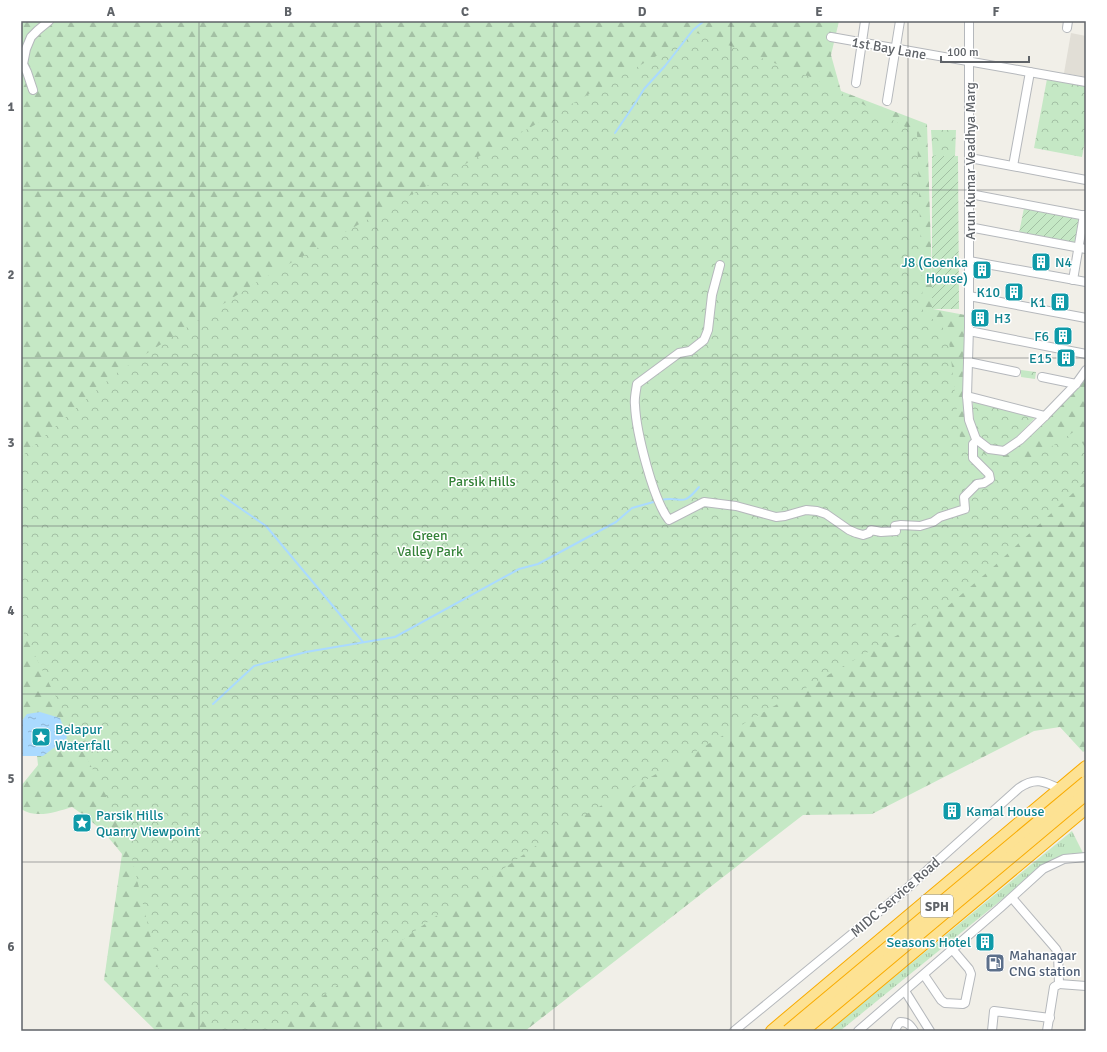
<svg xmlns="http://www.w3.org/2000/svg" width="1107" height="1052" viewBox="0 0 1107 1052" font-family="Signika,sans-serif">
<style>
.education{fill:#e1ded6}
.grass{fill:url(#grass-tufts)}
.forest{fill:url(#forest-firs)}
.park{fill:url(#park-crowns)}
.garden{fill:url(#garden-furrows)}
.water{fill:url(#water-ripples)}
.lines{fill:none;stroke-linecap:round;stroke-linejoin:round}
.stream{stroke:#aadaff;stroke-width:2}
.minor-casing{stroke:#b5b8bc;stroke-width:10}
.highway-casing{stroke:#f9ab00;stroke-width:14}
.minor{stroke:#fff;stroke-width:8}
.highway{stroke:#fde293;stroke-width:12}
.highway-bridge-casing{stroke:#f9ab00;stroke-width:14;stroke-linecap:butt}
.highway-bridge{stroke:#fde293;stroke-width:12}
.grid{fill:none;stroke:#5f6368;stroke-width:1;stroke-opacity:0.55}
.labels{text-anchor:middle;stroke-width:3;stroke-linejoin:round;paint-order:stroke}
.shield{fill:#fff;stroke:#8f9295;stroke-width:1}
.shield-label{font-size:13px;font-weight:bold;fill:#5f6368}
.street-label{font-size:14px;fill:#5f6368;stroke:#fff}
.culture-label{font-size:14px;fill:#0d838f;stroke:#fff;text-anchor:end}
.park-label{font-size:14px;fill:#348238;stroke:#fff}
.service-label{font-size:14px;fill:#4e5e75;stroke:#fff;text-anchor:start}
.neatline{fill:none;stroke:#5f6368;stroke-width:1.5}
.grid-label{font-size:13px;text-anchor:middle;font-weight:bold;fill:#5f6368}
</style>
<defs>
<pattern id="grass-tufts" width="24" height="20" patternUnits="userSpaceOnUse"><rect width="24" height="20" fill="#c5e8c5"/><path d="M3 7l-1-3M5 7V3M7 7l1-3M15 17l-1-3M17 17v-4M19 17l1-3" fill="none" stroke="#a3c0a4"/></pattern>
<pattern id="forest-firs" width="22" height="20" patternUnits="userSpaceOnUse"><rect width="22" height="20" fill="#c5e8c5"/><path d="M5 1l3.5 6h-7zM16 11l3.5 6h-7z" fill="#a3c0a4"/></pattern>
<pattern id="park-crowns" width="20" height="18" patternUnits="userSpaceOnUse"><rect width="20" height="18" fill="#c5e8c5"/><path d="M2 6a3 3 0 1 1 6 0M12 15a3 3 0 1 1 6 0" fill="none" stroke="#a3c0a4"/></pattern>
<pattern id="garden-furrows" width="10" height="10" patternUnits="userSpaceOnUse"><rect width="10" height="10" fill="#c5e8c5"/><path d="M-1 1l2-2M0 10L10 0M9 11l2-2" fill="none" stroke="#a3c0a4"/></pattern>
<pattern id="water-ripples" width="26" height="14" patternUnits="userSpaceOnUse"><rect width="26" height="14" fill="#aadaff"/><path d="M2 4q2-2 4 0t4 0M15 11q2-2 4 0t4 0" fill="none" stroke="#8eb4d2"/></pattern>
</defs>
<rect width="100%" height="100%" fill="#f1efe8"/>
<!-- education -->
<polygon class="education" points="1071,33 1086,36 1086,77 1064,73"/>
<!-- grass -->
<polygon class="grass" points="1072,831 1083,853 1070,855 1021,884 840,1031 829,1031"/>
<!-- forest -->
<path class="forest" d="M21,21H839L831,55L841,91L927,124L933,309L965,315V421L1005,444L1049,416L1086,375V750L1083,752L1060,727L1034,731L872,814L803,815L525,1031H156L104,980L122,854C106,833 94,822 72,807C56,812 36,819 21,809V786L38,765L33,719H21Z"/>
<!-- park -->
<g class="park">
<polygon points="697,33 813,78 917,133 923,311 948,332 960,438 993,460 1028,462 1075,431 1086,449 1086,481 991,569 948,606 557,831 273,1031 214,1031 162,985 127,837 21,628 21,457 115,374 257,282"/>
<polygon points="1047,79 1086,86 1086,135 1082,157 1034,148"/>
<polygon points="931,130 956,130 955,157 933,159"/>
<polygon points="1021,370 1036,372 1035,379 1021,377"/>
<path d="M973,402L1035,418L1019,435L1003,447C999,447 993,447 990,445C973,439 973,417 973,402Z"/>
</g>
<!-- garden -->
<g class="garden">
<polygon points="932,156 958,156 959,309 932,309"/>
<polygon points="1024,208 1080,219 1075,244 1019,233"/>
</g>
<!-- water -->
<polygon class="water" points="40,712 60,718 67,738 43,756 21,756 21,722 27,714"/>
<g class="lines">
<!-- stream -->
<g class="stream">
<polyline points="615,133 636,102 644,89 665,66 693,30 704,21"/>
<polyline points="221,495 266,526 363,642"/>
<path d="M661,500C682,495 681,509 699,487"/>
<polyline points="213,704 254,666 306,652 395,637 519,569 538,564 616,522 632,508 657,501"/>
</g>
<defs>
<g id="minor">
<polyline points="969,21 969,327 967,396 969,420 976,439 989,449 1004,451 1020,440 1045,416 1076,384 1086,370"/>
<polyline points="1067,28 1068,21"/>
<polyline points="831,37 1086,82"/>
<polyline points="856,83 865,21"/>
<polyline points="33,90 27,72 23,64 26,49 31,37 38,30 49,21"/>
<polyline points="887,101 900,21"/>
<polyline points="970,158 1086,180"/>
<polyline points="1013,166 1030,72"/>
<polyline points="970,194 1086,216"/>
<polyline points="969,227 1086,249"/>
<polyline points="969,261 1086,282"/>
<path d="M720,265L712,295L708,330L704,340L690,351L679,353L637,384C636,391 634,399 635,405C636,431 653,500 669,520L704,502L736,506L776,517L785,516L806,510L817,511L826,514L849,530L856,533L863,535L869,533L871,530L881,532L896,531L895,526L901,525L920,526L933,522L940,517L965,509L964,497L977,484L984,483L990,479L989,474L973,458V444L977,440"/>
<polyline points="1073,280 1084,215"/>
<polyline points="969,296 1086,318"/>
<polyline points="969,331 1086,354"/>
<polyline points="968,362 1016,372"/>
<polyline points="1042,377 1076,384"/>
<polyline points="967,396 1045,416"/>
<polyline points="1012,898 1056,949 1058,953 1059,984 1054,987 1047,1031"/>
<polyline points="924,975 941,1000 945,1003 963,1004 965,1003 971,974 969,969 952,949"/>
<polyline points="1059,984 1086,986"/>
<polyline points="905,991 930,1031"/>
<path d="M734,1031L903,892L1019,788C1035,777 1044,781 1060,789"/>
<polyline points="858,1031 1000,908 1043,869 1064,859 1086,857"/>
<path d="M895,1031L897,1026L900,1022C908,1022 910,1025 914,1031"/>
<polyline points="992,1031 994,1011 1050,1018"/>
</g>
<g id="highway">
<polyline points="772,1031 1086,767"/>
<polyline points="819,1031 1086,808"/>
</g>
</defs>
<!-- minor casing -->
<use href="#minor" class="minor-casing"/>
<!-- highway casing -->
<use href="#highway" class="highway-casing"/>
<!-- minor -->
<use href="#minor" class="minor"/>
<!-- highway -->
<use href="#highway" class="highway"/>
<defs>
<g id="highway-bridge">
<polyline points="788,1031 1086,782"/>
<polyline points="803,1031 1086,794"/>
</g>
</defs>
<!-- highway-bridge casing -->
<use href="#highway-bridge" class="highway-bridge-casing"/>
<!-- highway-bridge -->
<use href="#highway-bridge" class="highway-bridge"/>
</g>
<!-- grid -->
<path class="grid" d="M199,21V1031M376,21V1031M554,21V1031M731,21V1031M908,21V1031M21,190H1086M21,358H1086M21,526H1086M21,694H1086M21,862H1086"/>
<!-- icons -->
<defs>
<symbol id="building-square" viewBox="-11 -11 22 22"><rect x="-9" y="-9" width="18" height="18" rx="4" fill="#0f9aa8" stroke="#fff"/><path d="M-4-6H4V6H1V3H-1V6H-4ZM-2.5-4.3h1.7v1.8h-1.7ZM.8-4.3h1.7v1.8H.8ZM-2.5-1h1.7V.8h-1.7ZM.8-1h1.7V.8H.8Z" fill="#fff"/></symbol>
<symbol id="sight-square" viewBox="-11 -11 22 22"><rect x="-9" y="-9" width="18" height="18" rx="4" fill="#0f9aa8" stroke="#fff"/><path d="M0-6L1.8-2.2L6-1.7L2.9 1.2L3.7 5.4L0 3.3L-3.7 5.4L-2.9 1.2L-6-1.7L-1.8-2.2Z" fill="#fff"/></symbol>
<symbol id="fuel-square" viewBox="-11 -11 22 22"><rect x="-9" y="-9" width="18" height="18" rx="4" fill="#5c6f8a" stroke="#fff"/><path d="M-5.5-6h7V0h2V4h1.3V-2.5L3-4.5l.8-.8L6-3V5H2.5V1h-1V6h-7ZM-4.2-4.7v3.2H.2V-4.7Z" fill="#fff"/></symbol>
</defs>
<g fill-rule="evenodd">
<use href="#building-square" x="1030" y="251" width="22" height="22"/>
<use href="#building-square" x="971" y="259" width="22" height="22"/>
<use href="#building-square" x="1003" y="281" width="22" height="22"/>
<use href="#building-square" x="1049" y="291" width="22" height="22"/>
<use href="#building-square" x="969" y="307" width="22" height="22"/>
<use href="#building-square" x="1052" y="325" width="22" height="22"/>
<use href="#building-square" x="1055" y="347" width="22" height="22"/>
<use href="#sight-square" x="30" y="726" width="22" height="22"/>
<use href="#building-square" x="941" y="800" width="22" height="22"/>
<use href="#sight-square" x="71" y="812" width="22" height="22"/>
<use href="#building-square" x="974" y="931" width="22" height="22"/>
<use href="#fuel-square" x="984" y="952" width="22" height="22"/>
</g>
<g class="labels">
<!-- shield labels -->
<rect class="shield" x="921" y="895" width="32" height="22" rx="3"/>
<g class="shield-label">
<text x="937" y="911">SPH</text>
</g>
<!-- street labels -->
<g class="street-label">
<text transform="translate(889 48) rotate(10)" y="5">1st Bay Lane</text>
<text transform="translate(970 161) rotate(-90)" y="5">Arun Kumar Veadhya Marg</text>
<text transform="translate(895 897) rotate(-41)" y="5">MIDC Service Road</text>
</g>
<!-- culture labels -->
<g class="culture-label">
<text x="968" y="267">J8 (Goenka<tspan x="968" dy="16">House)</tspan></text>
<text x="1055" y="267" text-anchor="start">N4</text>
<text x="1000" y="297">K10</text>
<text x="1046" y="307">K1</text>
<text x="994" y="323" text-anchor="start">H3</text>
<text x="1049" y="341">F6</text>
<text x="1052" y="363">E15</text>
<text x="55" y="734" text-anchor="start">Belapur<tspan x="55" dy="16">Waterfall</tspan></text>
<text x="966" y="816" text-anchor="start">Kamal House</text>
<text x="96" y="820" text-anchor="start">Parsik Hills<tspan x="96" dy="16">Quarry Viewpoint</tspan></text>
<text x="971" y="947">Seasons Hotel</text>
</g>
<!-- park labels -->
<g class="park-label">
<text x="482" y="486">Parsik Hills</text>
<text x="430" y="540">Green<tspan x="430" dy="16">Valley Park</tspan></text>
</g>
<!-- service labels -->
<g class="service-label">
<text x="1009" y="960">Mahanagar<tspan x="1009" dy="16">CNG station</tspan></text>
</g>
</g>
<!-- border -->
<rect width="1107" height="1052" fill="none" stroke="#ffffff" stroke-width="44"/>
<!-- scale -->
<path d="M941 56v6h88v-6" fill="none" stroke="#5f6368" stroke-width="2"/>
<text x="947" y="56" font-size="12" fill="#5f6368" stroke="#ffffff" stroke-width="3" paint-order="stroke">100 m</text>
<rect x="22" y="22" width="1063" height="1008" class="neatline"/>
<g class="grid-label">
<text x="111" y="16">A</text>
<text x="288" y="16">B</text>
<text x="465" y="16">C</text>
<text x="642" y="16">D</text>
<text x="819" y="16">E</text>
<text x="996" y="16">F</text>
<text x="11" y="111">1</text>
<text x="11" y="279">2</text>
<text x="11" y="447">3</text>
<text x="11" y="615">4</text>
<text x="11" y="783">5</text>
<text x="11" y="951">6</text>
</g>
</svg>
